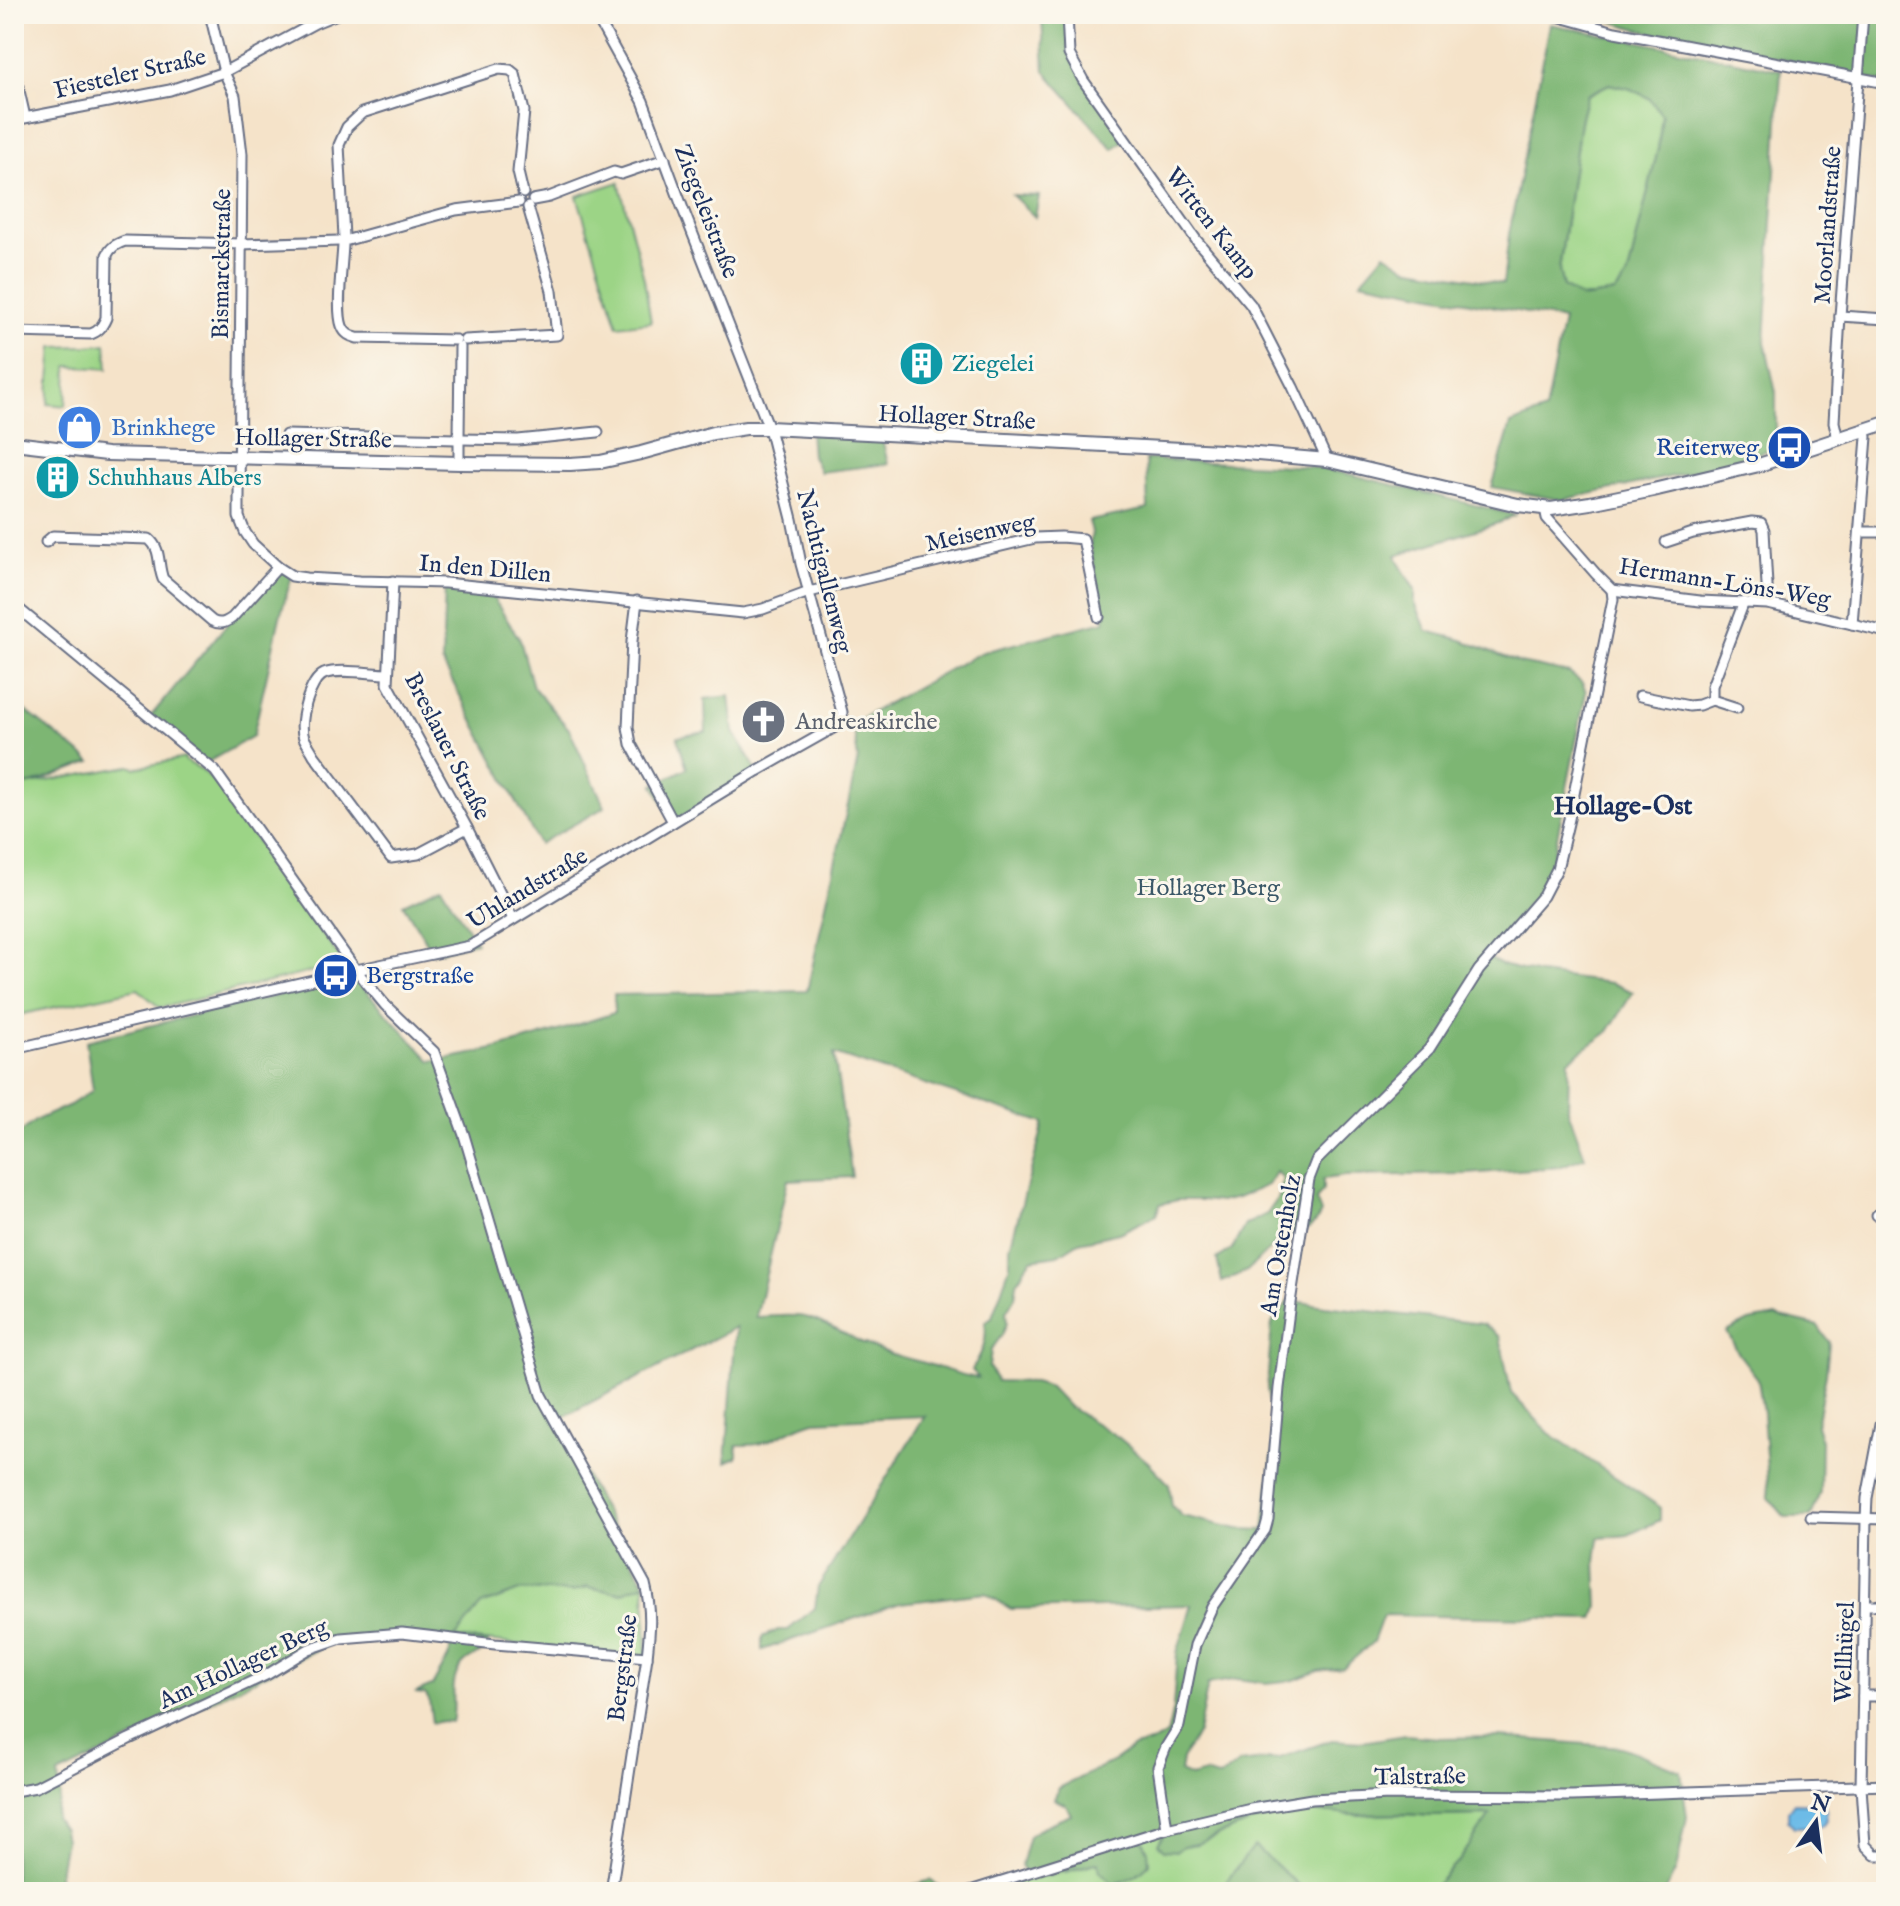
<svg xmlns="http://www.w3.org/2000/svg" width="1900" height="1906" viewBox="0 0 1900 1906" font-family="'IM FELL English',serif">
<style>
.green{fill:#9cd486;stroke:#5c8272;stroke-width:2}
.forest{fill:#7db673;stroke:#4c7268;stroke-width:2;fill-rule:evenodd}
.water{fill:#6dbbe7;stroke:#4475a2;stroke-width:2}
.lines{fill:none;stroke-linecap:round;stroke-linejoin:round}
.minor-casing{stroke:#676e83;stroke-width:13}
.secondary-casing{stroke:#676e83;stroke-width:16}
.minor{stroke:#fff;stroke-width:9}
.secondary{stroke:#fff;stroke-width:12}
.labels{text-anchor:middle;stroke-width:6;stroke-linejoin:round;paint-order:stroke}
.street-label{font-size:24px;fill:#1b2f5e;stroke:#fbf7ec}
.culture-label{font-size:24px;fill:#0d838f;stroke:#fbf7ec;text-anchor:start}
.shop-label{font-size:24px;fill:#366cbe;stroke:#fbf7ec;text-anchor:start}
.transit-label{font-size:24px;fill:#164399;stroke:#fbf7ec;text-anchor:end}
.worship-label{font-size:24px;fill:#5b616d;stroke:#fbf7ec;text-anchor:start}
.park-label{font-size:24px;fill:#3b5868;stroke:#fbf7ec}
.neighbourhood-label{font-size:26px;font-weight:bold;fill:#1b2f5e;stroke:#fbf7ec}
</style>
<rect width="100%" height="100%" fill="#fbf7ec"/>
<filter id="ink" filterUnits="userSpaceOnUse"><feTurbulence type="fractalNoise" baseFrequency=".0125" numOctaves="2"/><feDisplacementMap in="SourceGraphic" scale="16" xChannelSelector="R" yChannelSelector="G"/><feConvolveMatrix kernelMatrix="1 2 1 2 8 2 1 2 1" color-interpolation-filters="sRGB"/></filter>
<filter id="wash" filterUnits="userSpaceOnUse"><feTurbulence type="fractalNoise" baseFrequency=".006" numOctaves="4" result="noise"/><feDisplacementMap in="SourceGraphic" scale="32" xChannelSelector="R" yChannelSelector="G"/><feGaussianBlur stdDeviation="1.8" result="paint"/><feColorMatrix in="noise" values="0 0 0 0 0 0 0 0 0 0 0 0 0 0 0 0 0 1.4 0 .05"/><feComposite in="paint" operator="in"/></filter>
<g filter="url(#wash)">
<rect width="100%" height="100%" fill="#f5e3c9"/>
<!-- green -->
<g class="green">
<polygon points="1609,84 1631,89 1649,98 1662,115 1658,149 1628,275 1615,293 1580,298 1563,287 1559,271 1580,122 1587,95"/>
<polygon points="619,182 644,279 651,322 618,326 577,196"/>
<polygon points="106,344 108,369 68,366 66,406 48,404 53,347 87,346"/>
<polygon points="185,758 185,761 201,769 217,784 340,958 336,966 160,1008 138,989 14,1016 14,787 130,766 135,768"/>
<polygon points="645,1584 647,1657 454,1638 481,1605 522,1590 573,1592 587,1587 620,1593"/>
<path d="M1320,1812L1354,1815L1406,1814L1432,1816L1491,1815L1459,1861L1429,1892H1306L1254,1846L1218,1892H967L1025,1872H1067L1098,1862L1142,1838L1167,1829L1183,1846C1205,1843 1224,1832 1244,1825C1269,1815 1294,1813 1320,1812Z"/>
</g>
<!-- forest -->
<g class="forest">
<polygon points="1044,14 1067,14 1069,54 1124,140 1113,149 1045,71 1042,18"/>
<polygon points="1585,14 1886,14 1886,83 1782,59 1663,36"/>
<path d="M1550,24L1781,70L1765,342L1776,393V448L1683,474L1561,500L1492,487L1511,424L1545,411L1563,320L1361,281L1385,253L1406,267L1503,284L1509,234ZM1609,84L1631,89L1649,98L1662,115L1658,149L1628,275L1615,293L1581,298L1563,287L1559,270L1580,122L1587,95Z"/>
<polygon points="1012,195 1039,196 1035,217"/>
<polygon points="810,431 881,434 888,464 820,472 812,456"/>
<path d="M1146,459L1311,467L1353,475L1515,515L1498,523L1396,555L1399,563L1415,590V603L1427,631L1462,640L1520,663L1569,673L1582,683L1586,692L1551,868L1539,891L1485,955L1501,965L1539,974L1611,983L1633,992L1607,1033L1569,1060L1568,1110L1585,1157L1559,1167L1467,1174L1345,1176L1323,1179V1190L1316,1200L1321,1213L1316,1222L1309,1228L1279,1240L1247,1271L1222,1282L1217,1259L1232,1249L1245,1225L1267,1214L1280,1195L1283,1178L1276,1172L1268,1185L1237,1198L1220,1202L1202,1200H1178L1160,1204L1156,1215L1119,1233L1079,1242L1058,1255L1032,1259L1025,1268L1017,1283L1015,1297L1006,1312L1007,1323L1002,1335L991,1350L989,1367L997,1381L1034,1382L1050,1387L1069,1407L1118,1437L1148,1462L1169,1484L1172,1506L1182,1516L1238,1529L1264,1530L1276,1426L1270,1412L1267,1387L1272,1323L1289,1300L1325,1306L1483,1324L1500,1337L1511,1393L1549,1433L1660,1507V1520L1628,1535L1599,1538L1596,1562L1598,1607L1594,1619L1383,1615L1373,1642L1343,1668L1318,1671L1295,1680L1266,1683L1238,1679L1208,1684L1198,1733L1182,1759L1180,1772L1191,1777L1205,1773L1219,1778L1240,1763L1280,1758L1332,1740L1362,1742L1406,1735L1439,1738L1500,1737L1622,1747L1681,1771L1687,1817L1676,1870L1665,1892H1429L1459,1861L1490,1815L1432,1816L1406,1814L1354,1815L1320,1812L1274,1816L1247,1823L1197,1844L1183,1846L1177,1851L1164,1850L1158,1844L1166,1830L1142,1838L1148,1851L1149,1864C1138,1876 1128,1880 1113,1884L1100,1871L1098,1862L1049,1876L1025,1872L1021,1865L1029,1836L1042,1827L1071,1815L1066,1805L1054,1799L1059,1788L1114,1761L1134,1747L1154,1742L1167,1735L1173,1708L1177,1653L1192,1605L1011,1609L985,1593L900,1603L762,1650V1637L778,1630H788L815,1608L818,1587L925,1416L814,1421C794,1426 778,1439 758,1444C751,1445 744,1445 737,1445V1457L726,1462L736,1327L555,1421L645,1584L620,1593L587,1587L573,1592L522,1590L481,1605L455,1638L488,1643C480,1658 472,1654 463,1664C447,1681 457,1704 452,1722L443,1721L432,1723L429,1700L425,1694L415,1693L432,1686L448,1658L454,1639L402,1633L341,1638L58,1775L60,1796L55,1818L63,1830L65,1840L56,1889L53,1892H14V1138L36,1120L70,1105L93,1090L86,1041L353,977L431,1061C493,1053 555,1032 614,1013V995L807,991L858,759L853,723L955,666L983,652L1105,621L1090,545L1092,532L1089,521L1148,509ZM834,1054L1044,1123L1010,1247V1266L992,1317L985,1322C988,1342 982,1352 972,1370L978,1378C956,1375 935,1365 913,1360C895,1355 878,1351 861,1342C844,1334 824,1322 805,1317C789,1314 772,1317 756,1317L788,1180L852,1177Z"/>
<polygon points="278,567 292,576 280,617 253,736 206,763 150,717 232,618"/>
<polygon points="445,588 481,589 490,593 520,640 533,687 569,729 605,807 539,844 442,662"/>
<polygon points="730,696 734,732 757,771 673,822 654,785 687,768 677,737 706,732 705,699"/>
<polygon points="26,711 91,762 35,783 14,787 14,722"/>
<polygon points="441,886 476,942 433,953 403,904"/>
<polygon points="1776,1316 1818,1326 1829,1342 1826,1374 1816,1425 1821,1441 1820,1492 1811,1517 1785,1517 1769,1498 1763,1413 1758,1379 1739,1354 1727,1332 1749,1321"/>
<polygon points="1254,1846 1306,1892 1218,1892"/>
<polygon points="931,1880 946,1892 904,1892 903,1888"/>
</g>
<!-- water -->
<polygon class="water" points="1794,1803 1821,1804 1826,1809 1827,1820 1821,1826 1794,1827 1788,1820 1788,1811"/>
</g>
<g filter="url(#ink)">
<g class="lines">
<defs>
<g id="minor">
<polyline points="210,14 224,72 235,96 242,154 239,499 239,517 245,532 253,544 278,567 292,576 306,578 360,581 445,583 743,613 763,609 809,592 1035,538 1061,537 1083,539 1099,617"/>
<polyline points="1067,14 1069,54 1083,80 1197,241 1251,305 1293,387 1327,460"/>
<polyline points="1550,14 1615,32 1886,83"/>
<polyline points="14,69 25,117"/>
<polyline points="14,120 170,90 224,72 315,23 337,14"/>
<polyline points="533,200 549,197 614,172 621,174 665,159"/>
<polyline points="344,237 339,145 347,127 362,113 499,69 510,70 515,74 524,111 518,172 523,193"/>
<polyline points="348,240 456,210 519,202"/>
<path d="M343,245C342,266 336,309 342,326C345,334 350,336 357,338L456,340"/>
<polyline points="1840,316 1886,319"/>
<path d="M14,332L91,334C99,331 102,327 106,318L107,255C111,247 116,244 125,241L241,244L339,241"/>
<polyline points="465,340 557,335 552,291 528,207"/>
<polyline points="286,435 457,439"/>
<polyline points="459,437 460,347"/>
<polyline points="462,439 518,440 598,432"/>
<polyline points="1838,439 1834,422 1840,316 1863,14"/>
<polyline points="459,442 459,463"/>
<polyline points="1545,508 1547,518 1596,574 1612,590 1700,601 1768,604 1886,632"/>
<polyline points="1861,532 1886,532"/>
<path d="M46,542L53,536L149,539C162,550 157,564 163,579L212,621C220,625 225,623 232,618L278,567"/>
<polyline points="1666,542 1693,533 1752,522 1761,523 1764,530 1768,604"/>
<polyline points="393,581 388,684 467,828 513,919"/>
<polyline points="637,601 632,641 628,727 631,744 673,822"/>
<path d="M14,605L215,771L356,970L385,1005L434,1052L464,1135L541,1395L645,1584C652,1611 650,1630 647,1657L611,1892"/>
<polyline points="1852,624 1867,437 1866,430"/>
<path d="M388,674C371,674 339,668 324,674C309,681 298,723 304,738C307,744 311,749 314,755L391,858L418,854L467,828"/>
<polyline points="1640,696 1689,706 1699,705 1712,700"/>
<polyline points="1737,708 1712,700 1712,686 1744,602"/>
<polyline points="14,1049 356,970 470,946 757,771 842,723 842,712 801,564 792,519 769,428 683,209 643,101 595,14"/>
<polyline points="1877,1215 1886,1217"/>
<polyline points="1886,1387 1886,1394"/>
<polyline points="1886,1414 1881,1424 1867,1498 1866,1519 1861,1787 1865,1845 1875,1855 1886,1855"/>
<polyline points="1811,1517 1886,1519"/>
<polyline points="1866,1605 1886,1605"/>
<polyline points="1863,1696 1886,1696"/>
<polyline points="14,1791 36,1787 129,1739 268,1674 309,1649 341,1638 402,1633 495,1644 647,1657"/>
<polyline points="1167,1829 1158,1767 1166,1747 1179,1726 1195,1645 1212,1607 1265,1530 1268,1519 1279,1388 1290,1303 1309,1179 1316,1161 1429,1049 1479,970 1543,896 1557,869 1569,819 1613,599 1612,590"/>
<polyline points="967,1892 1167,1829 1251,1809 1312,1799 1389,1795 1572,1796 1886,1785"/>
</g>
<polyline id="secondary" points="14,443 107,454 459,463 570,464 600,462 641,453 713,433 746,428 769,428 1221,451 1327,460 1518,505 1551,509 1590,503 1653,490 1759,465 1886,423"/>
</defs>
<!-- minor casing -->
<use href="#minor" class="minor-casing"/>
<!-- secondary casing -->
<use href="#secondary" class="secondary-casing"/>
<!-- minor -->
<use href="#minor" class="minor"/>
<!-- secondary -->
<use href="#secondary" class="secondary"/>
</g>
</g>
<!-- icons -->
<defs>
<symbol id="building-disc" viewBox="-11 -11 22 22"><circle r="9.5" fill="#0f9aa8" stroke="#fbf7ec"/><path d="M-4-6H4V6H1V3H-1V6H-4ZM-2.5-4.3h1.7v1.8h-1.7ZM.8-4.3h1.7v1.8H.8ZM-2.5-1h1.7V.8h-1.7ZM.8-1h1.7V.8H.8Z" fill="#fff"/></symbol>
<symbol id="shop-disc" viewBox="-11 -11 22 22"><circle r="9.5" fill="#3f7fe0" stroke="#fbf7ec"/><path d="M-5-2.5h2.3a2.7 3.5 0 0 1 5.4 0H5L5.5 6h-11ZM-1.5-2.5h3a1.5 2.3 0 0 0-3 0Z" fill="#fff"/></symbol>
<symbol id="bus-disc" viewBox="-11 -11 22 22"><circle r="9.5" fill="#1a4fb4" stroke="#fbf7ec"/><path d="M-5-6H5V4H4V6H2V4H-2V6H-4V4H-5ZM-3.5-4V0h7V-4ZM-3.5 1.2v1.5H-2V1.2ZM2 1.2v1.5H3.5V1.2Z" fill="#fff"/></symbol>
<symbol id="church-disc" viewBox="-11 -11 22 22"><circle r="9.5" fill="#6b7280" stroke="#fbf7ec"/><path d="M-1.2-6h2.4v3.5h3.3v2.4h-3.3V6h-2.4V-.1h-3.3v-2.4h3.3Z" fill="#fff"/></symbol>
</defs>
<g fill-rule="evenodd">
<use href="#building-disc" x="896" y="338" width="51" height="51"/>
<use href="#shop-disc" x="54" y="402" width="51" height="51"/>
<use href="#bus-disc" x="1764" y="422" width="51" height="51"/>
<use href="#building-disc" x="32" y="452" width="51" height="51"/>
<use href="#church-disc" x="738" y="696" width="51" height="51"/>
<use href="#bus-disc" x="310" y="950" width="51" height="51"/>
</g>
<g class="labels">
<!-- street labels -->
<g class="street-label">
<text transform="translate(130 73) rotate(-13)" y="8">Fiesteler Straße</text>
<text transform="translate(707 211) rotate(69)" y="8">Ziegeleistraße</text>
<text transform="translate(1212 223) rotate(52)" y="8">Witten Kamp</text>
<text transform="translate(1827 225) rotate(-86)" y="8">Moorlandstraße</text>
<text transform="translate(221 264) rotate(-89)" y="8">Bismarckstraße</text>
<text transform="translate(957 417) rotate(3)" y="8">Hollager Straße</text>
<text transform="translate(313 438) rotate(1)" y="8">Hollager Straße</text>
<text transform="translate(980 532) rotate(-12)" y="8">Meisenweg</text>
<text transform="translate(485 568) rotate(5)" y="8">In den Dillen</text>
<text transform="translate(825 571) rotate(76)" y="8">Nachtigallenweg</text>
<text transform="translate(1725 582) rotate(9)" y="8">Hermann-Löns-Weg</text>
<text transform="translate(448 746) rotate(63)" y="8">Breslauer Straße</text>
<text transform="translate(527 888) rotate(-31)" y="8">Uhlandstraße</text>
<text transform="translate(1280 1245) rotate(-80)" y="8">Am Ostenholz</text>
<text transform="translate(1844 1652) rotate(-88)" y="8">Wellhügel</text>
<text transform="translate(243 1663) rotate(-25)" y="8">Am Hollager Berg</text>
<text transform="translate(622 1668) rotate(-83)" y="8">Bergstraße</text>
<text transform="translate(1420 1776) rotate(-1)" y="8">Talstraße</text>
</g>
<!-- culture labels -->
<g class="culture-label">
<text x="952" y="371">Ziegelei</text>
<text x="88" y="485">Schuhhaus Albers</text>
</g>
<!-- shop labels -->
<g class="shop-label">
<text x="111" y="435">Brinkhege</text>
</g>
<!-- transit labels -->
<g class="transit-label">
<text x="1759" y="455">Reiterweg</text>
<text x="366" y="983" text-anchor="start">Bergstraße</text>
</g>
<!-- worship labels -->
<g class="worship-label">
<text x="795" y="729">Andreaskirche</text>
</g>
<!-- park labels -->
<g class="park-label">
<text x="1208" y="895">Hollager Berg</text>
</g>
<!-- neighbourhood labels -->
<g class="neighbourhood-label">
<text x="1623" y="814">Hollage-Ost</text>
</g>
</g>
<!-- margin -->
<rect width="1900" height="1906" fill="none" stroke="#fbf7ec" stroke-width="48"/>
<!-- north arrow -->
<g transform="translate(1816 1822) rotate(14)" stroke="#fbf7ec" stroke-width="6" paint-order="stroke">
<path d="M0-6L14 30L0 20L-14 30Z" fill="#1b2f5e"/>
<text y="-12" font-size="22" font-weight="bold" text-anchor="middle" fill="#1b2f5e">N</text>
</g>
</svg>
